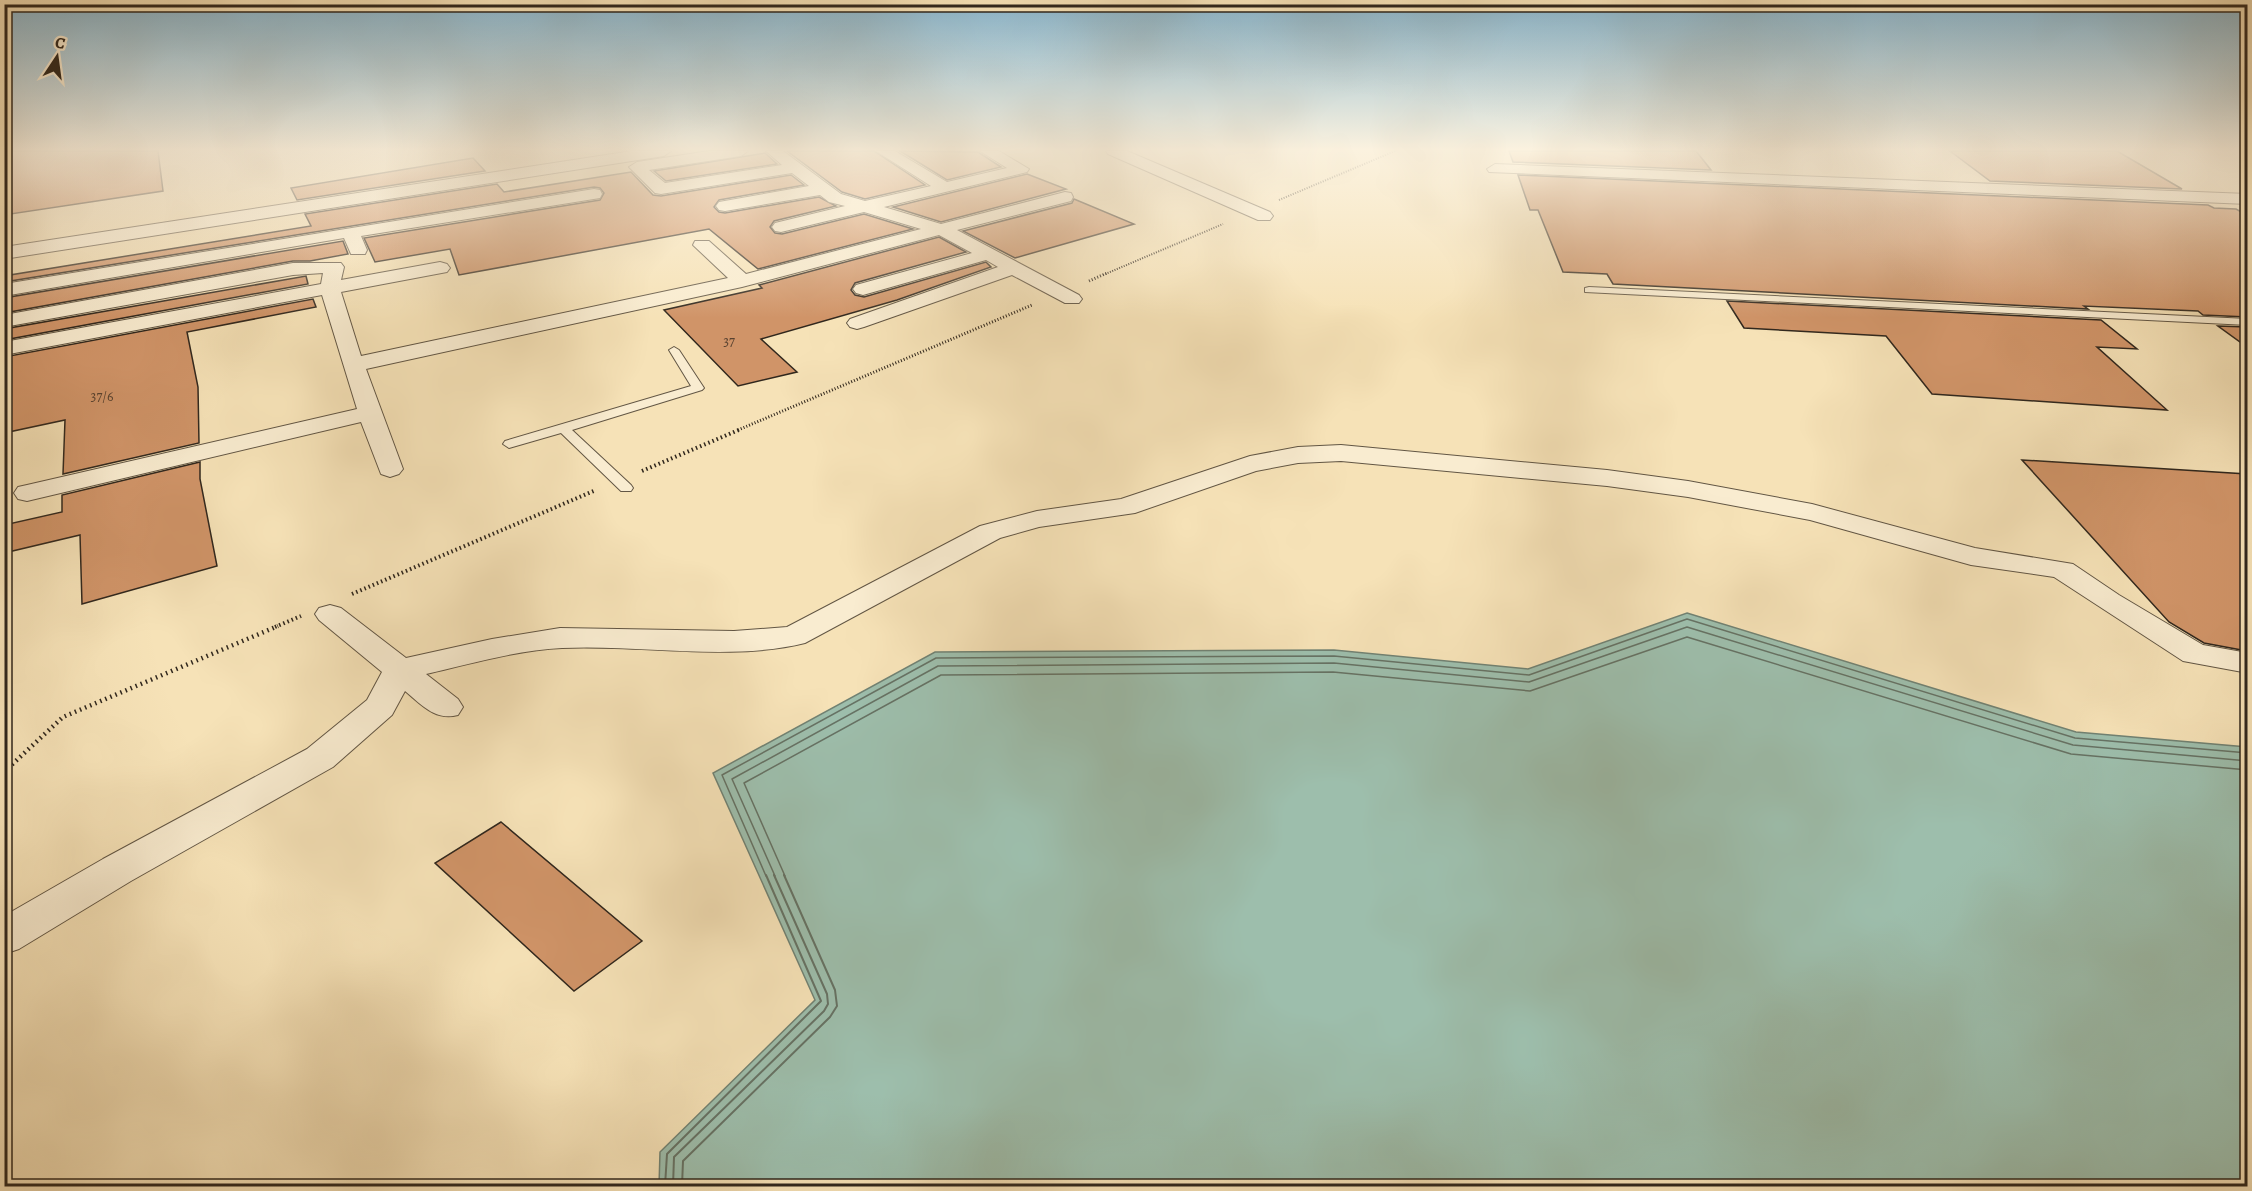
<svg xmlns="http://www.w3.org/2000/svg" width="2252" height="1191" viewBox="0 0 2252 1191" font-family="Alegreya,serif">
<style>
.water{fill:#9dbeac;stroke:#718273;stroke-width:1.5}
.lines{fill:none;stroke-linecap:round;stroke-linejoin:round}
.shore-far1{stroke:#667264;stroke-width:1.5}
.shore{stroke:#667264;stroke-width:2}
.building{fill:#d09468;stroke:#30271d;stroke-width:1.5}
.service-casing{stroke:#625644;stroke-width:2}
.minor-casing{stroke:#625644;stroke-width:2}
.path-far3{stroke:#30271d;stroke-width:2;stroke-dasharray:1 1.5;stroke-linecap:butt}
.path-far2{stroke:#30271d;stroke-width:3;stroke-dasharray:1 2;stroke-linecap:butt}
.path-far1{stroke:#30271d;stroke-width:4;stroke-dasharray:1.5 3;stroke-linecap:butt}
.path{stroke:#30271d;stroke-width:4.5;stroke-dasharray:1.5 4;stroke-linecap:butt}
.service{fill:#f9ecd0;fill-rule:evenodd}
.minor{fill:#f9ecd0;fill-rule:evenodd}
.labels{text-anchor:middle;stroke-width:6;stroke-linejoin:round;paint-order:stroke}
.number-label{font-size:14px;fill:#584230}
</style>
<rect width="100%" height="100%" fill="#f6e2b7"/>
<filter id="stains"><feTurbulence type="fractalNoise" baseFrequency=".00333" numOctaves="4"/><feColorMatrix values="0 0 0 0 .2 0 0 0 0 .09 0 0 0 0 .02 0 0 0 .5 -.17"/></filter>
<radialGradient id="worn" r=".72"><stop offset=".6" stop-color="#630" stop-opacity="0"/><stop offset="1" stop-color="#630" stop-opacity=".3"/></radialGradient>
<!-- water -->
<polygon class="water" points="1687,613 2076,732 2247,747 2247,1186 659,1186 660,1152 815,1000 713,773 935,652 1334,650 1528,669"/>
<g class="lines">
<!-- shore-far1 -->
<g class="shore-far1">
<polyline points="766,876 722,775 936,658 1334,656 1529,675 1687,619 2075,738 2248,753"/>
<polyline points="775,876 732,779 938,666 1334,663 1529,682 1687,627 2073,745 2248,761"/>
<polyline points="785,876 744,783 941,675 1333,672 1530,691 1687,637 2071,754 2248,770"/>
</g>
<!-- shore -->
<g class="shore">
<polyline points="665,1186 667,1154 821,1001 766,875"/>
<polyline points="673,1186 674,1157 824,1011 828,1004 827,994 774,875"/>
<polyline points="682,1186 683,1161 830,1017 837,1006 835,990 784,875"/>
</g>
</g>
<!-- building -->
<g class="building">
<polygon points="4,151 158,151 163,191 4,215"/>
<polygon points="787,151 874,151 925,185 865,199 842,192"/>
<polygon points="900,151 978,152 1001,167 947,180"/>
<polygon points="1509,151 1696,151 1711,170 1513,162"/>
<polygon points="1950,151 2117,151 2182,189 1990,181"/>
<polygon points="765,153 777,164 666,181 654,171"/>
<polygon points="473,158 485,171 297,200 291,188"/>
<polygon points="631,172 653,195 661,196 791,175 804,185 719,200 714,207 719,212 725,213 819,197 836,206 774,221 770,227 775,233 782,234 864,214 913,229 758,269 709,229 459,275 450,249 375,262 364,238 600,200 604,193 600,188 594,187 4,282 4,276 311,226 305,214 497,184 504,192"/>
<polygon points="1027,174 1066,189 941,222 893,207"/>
<polygon points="1518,175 2208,205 2214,208 2236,209 2247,215 2247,317 2203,315 2198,311 2084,306 2088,309 1613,284 1607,274 1563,272 1538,210 1530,210"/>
<polygon points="1074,199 1134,224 1015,258 963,231 1072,203"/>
<polygon points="939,237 966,252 855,283 851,290 855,295 864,297 986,262 991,267 897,300 761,339 797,372 738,386 664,310 762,288 759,285"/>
<polygon points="343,241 348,254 310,261 293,261 4,313 4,298"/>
<polygon points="306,276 308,284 4,340 4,329"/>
<polygon points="313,299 316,307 187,332 198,387 199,443 63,474 65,420 4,433 4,357"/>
<polygon points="1727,301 2101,320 2137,349 2097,347 2167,410 1932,394 1886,336 1744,328"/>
<polygon points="2218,326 2247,327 2247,347"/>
<polygon points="2022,460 2247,474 2247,651 2204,643 2169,622"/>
<polygon points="200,462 200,479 217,566 82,604 80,535 4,553 4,525 62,512 62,495"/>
<polygon points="501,822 642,941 574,991 435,863"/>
</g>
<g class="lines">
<defs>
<g id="service">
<polygon points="1589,287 2248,319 2248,325 1585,292 1585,288"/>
<polygon points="674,347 679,350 704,388 702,390 572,430 631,485 633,488 631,491 621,491 561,433 509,448 503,444 505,441 691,386 669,350"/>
</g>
<g id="minor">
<polygon points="632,151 671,151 664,156 4,259 4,247"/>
<polygon points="709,151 748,151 741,156 649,170 665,183 782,165 766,151 783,151 841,194 865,201 931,186 876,151 895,151 947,182 1007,168 980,151 999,151 1029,169 1027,172 884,207 941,224 1065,192 1071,193 1073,197 1071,201 957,230 1079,295 1082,299 1079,303 1065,303 1012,275 864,327 857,329 850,327 847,323 850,319 998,267 986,260 863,295 856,293 853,289 856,285 972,253 939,235 742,287 366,369 403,469 399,474 390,477 381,474 361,422 27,501 18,499 14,493 18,487 27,485 357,409 322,295 4,355 4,342 321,284 323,273 293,275 4,327 4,315 293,263 341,263 344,267 341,280 440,262 447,264 450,268 447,272 341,292 361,356 728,278 693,245 695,241 709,241 746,274 921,229 864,212 781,232 775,231 772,227 775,223 845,206 829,202 820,195 725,211 719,210 716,206 719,202 809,186 792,173 661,194 655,193 629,167 637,162"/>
<polygon points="1106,151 1127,151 1270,212 1273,216 1270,220 1258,220 1108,154"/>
<polygon points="1495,164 2248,194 2248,204 1489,172 1487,169"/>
<polygon points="594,189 600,190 602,194 600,198 361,236 367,250 365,254 351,254 344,238 4,296 4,284"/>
<path d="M1341,445L1607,470L1688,481L1812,504L1975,548L2073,564L2119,595L2203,645L2248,653V673L2183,661L2054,577L1971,565L1810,520L1688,497L1607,486L1341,461L1298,463L1256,471L1135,513L1039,527L1000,538L805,643C730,662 639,644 562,648C518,650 469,664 426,674L458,699L463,707L458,715C435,721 422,705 405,691L392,715L333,767L131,881L19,949L4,954V916L103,859L307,749L367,700L382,672L319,620L315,614L319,608L330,605L341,608L406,658L492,639L560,628L734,631L787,627L980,526L1037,511L1121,499L1250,456L1298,447Z"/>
</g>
</defs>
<!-- service casing -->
<use href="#service" class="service-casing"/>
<!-- minor casing -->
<use href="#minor" class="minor-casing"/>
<!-- path-far3 -->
<g class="path-far3">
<polyline points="1279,200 1395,151"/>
<polyline points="1103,275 1223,224"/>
</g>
<!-- path-far2 -->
<g class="path-far2">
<polyline points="1089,281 1107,273"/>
<polyline points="738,430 1032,305"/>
</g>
<!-- path-far1 -->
<g class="path-far1">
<polyline points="642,471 741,429"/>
<polyline points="352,594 596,490"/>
<polyline points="275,627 301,616"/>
</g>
<!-- path -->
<polyline class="path" points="4,772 63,717 278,626"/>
<!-- service -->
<use href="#service" class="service"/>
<!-- minor -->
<use href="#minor" class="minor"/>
</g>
<!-- sky -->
<linearGradient id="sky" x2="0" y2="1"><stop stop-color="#8ab8d0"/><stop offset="0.47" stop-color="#fbf2df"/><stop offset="1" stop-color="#fbf2df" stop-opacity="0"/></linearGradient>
<rect width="2252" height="318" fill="url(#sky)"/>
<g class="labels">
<!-- number labels -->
<g class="number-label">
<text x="729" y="346">37</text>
<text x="102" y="401">37/6</text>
</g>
</g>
<!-- margin -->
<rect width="2252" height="1191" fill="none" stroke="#f6e2b7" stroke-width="24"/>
<rect x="6" y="6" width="2240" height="1179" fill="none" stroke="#30271d" stroke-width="3"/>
<rect x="12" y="12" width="2228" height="1167" fill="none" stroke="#30271d" stroke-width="1.5"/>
<!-- north arrow -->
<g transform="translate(57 57) rotate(13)" stroke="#f9ecd0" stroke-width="4.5" paint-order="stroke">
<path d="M0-4.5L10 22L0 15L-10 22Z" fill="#30271d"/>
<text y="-9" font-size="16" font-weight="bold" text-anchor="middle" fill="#30271d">С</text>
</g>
<rect width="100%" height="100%" filter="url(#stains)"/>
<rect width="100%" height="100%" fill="url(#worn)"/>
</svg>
